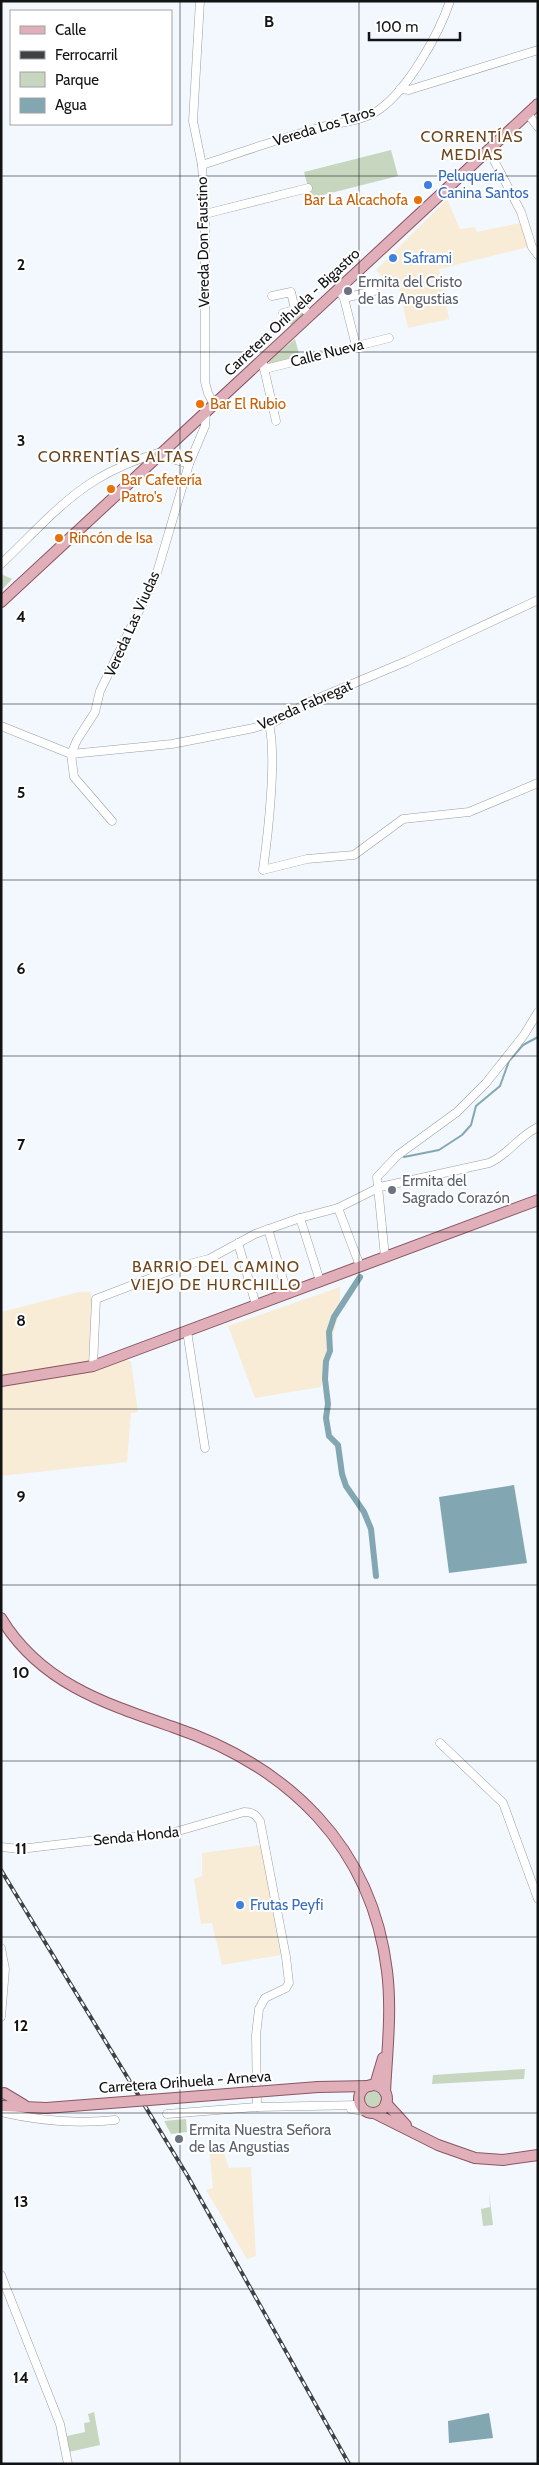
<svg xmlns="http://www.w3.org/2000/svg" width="539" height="2465" viewBox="0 0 539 2465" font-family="Cabin,sans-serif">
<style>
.industrial{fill:#f8ecd7}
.green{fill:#c7d6bf}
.water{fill:#83a7b2}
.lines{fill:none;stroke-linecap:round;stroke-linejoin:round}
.stream{stroke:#83a7b2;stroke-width:2}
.canal{stroke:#83a7b2;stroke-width:6}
.minor-casing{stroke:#999ea4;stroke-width:9}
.major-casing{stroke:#8a5661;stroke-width:12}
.minor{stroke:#fff;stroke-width:8}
.major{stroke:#e0afb9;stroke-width:10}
.rail-casing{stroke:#3f4245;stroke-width:4}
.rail{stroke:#fff;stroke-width:2;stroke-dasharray:5.5;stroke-linecap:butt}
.major-bridge-casing{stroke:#8a5661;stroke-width:12;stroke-linecap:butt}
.major-bridge{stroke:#e0afb9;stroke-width:10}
.grid{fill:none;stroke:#111315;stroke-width:1;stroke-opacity:0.55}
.shop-dot{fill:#3f7fe0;stroke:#fff;stroke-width:2}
.food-dot{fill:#e8710a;stroke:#fff;stroke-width:2}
.worship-dot{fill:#6b7280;stroke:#fff;stroke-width:2}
.labels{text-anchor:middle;stroke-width:4;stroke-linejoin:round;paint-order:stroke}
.street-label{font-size:15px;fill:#111315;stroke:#fff}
.shop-label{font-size:15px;fill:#366cbe;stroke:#fff;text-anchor:start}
.food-label{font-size:15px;fill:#c56008;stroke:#fff;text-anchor:start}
.worship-label{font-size:15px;fill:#5b616d;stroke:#fff;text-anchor:start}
.neighbourhood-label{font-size:16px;letter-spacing:1px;fill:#6f461b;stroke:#fff}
.grid-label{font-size:16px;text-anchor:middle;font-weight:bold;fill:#111315;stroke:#fff;stroke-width:4;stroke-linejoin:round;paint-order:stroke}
</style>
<rect width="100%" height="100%" fill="#f2f8fe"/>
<!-- industrial -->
<g class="industrial">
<polygon points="447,199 460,229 475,227 477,232 524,222 528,247 439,269 449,319 408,328 398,283 389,285 376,270"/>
<polygon points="340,1287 340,1307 321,1387 255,1398 228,1326"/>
<polygon points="79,1292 91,1292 99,1358 131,1361 138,1412 131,1413 127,1462 1,1476 1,1312"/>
<polygon points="261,1845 281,1955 222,1965 212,1923 201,1924 194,1879 202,1876 202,1853"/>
<polygon points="221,2144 229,2168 251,2167 256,2256 247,2259 206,2190 213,2188 209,2147"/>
</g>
<!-- green -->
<g class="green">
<polygon points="391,150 398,176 311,198 304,172"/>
<polygon points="300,310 304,314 291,325 282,315"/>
<polygon points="295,339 300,357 270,366 268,361"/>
<polygon points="1,574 12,579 1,591"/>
<polygon points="525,2069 524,2079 432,2084 433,2075"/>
<circle cx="373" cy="2099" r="9"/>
<polygon points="186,2119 187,2132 171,2134 164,2121"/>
<polygon points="489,2192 493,2225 483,2226 481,2209 490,2207"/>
<polygon points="94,2412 100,2445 69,2452 67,2436 85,2432 84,2423 90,2422 88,2414"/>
</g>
<!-- water -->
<g class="water">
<polygon points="514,1485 527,1563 449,1573 439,1497"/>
<polygon points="489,2413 493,2438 449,2443 448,2421"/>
</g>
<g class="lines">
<!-- stream -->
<polyline class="stream" points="404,1157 439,1150 462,1135 471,1125 476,1106 500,1086 509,1061 523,1045 538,1037"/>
<!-- canal -->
<polyline class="canal" points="360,1277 334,1317 329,1332 330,1351 326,1361 325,1379 328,1404 326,1418 329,1436 338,1445 342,1474 346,1486 364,1512 371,1529 376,1576"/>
<defs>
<g id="minor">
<polyline points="200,1 193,121 202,165 205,214 205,382 208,393 214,405"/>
<polyline points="400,89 409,90 538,50"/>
<polyline points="528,114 538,127"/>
<polyline points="488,149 521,212 532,247 538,255"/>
<path d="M202,165C242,152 281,138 322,127C340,122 365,121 380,109C408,89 439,34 450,1"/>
<polyline points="205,214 308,188"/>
<polyline points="338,289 344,298 356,346"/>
<polyline points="272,296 291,292 295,310"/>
<polyline points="344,298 374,291"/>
<polyline points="283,313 303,308 310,315"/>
<polyline points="263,364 276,421"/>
<polyline points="265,369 389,338"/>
<polyline points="159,455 189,464"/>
<path d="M1,564C31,536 59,503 94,481C115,468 137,459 161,452"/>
<path d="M269,724C277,757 268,834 263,870L307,859L354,855L403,819L469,812L538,783"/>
<polyline points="1,726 71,754 172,744 254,728 276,721 307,703 407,661 538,600"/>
<polyline points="112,821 74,777 71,754 77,740 95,712 100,691 156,576 189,464 205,426 206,411"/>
<polyline points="338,1208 360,1266"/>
<polyline points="300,1218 320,1281"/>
<polyline points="268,1229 287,1293"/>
<polyline points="238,1243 256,1305"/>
<polyline points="385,1257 377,1177 398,1155 457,1112 486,1083 524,1035 538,1012"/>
<polyline points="187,1331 205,1448"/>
<path d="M93,1366L96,1299L185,1265L209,1259L255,1234L300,1218L338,1208L380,1187L489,1163C508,1155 519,1136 538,1127"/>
<polyline points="440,1743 503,1803 538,1899"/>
<path d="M1,1847L20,1849L88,1841L168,1834L244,1812C252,1812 255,1814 260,1821L286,1957L289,1983L286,1988L265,1998L259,2009L256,2035L257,2107"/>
<polyline points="1,1948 5,1969 1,2017"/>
<polyline points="351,2109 370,2112"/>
<path d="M1,2112C39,2121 77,2124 115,2120"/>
<polyline points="167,2114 257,2107 361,2105"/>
<polyline points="1,2275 60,2424 68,2464"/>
</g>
<g id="major">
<polyline points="1,602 538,104"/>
<polyline points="1,1381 93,1366 538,1200"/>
<path d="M1,1618C40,1683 106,1704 173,1727C288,1766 372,1846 387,1971C392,2011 387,2052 385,2092"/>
<polyline points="375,2085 383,2058"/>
<circle cx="373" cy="2099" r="14"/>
<polyline points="318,2087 370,2086"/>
<polyline points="4,2093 24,2105"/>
<polyline points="386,2103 406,2125"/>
<polyline points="3,2106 46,2108"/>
<polyline points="374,2113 438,2145 475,2158 503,2160 538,2155"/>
</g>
</defs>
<!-- minor casing -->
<use href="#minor" class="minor-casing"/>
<!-- major casing -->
<use href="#major" class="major-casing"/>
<!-- minor -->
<use href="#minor" class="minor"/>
<!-- major -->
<use href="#major" class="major"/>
<defs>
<polyline id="rail" points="1,1870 187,2175 349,2464"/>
</defs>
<!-- rail casing -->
<use href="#rail" class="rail-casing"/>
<!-- rail -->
<use href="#rail" class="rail"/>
<defs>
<polyline id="major-bridge" points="46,2108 318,2087"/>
</defs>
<!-- major-bridge casing -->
<use href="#major-bridge" class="major-bridge-casing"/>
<!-- major-bridge -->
<use href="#major-bridge" class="major-bridge"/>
</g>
<!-- grid -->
<path class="grid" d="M180,1V2464M359,1V2464M1,176H538M1,352H538M1,528H538M1,704H538M1,880H538M1,1056H538M1,1232H538M1,1409H538M1,1585H538M1,1761H538M1,1937H538M1,2113H538M1,2289H538"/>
<!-- markers -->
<g class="shop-dot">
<circle cx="428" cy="185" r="5"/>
<circle cx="393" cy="258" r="5"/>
<circle cx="240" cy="1905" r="5"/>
</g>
<g class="food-dot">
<circle cx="418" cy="200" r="5"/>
<circle cx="200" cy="404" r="5"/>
<circle cx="111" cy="489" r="5"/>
<circle cx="59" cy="538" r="5"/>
</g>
<g class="worship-dot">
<circle cx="348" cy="291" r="5"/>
<circle cx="392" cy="1190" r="5"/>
<circle cx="179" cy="2139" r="5"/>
</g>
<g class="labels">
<!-- street labels -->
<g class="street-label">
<text transform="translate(324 126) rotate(-17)" y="5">Vereda Los Taros</text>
<text transform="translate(203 242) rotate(-91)" y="5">Vereda Don Faustino</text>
<text transform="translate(292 312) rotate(-43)" y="5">Carretera Orihuela - Bigastro</text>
<text transform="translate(327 353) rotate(-14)" y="5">Calle Nueva</text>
<text transform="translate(132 624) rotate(-66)" y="5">Vereda Las Viudas</text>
<text transform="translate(305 705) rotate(-24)" y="5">Vereda Fabregat</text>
<text transform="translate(136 1836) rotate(-6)" y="5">Senda Honda</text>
<text transform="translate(185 2082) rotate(-4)" y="5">Carretera Orihuela - Arneva</text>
</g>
<!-- shop labels -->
<g class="shop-label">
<text x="438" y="181">Peluquería<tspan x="438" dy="17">Canina Santos</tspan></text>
<text x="403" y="263">Saframi</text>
<text x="250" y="1910">Frutas Peyfi</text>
</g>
<!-- food labels -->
<g class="food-label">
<text x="408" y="205" text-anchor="end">Bar La Alcachofa</text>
<text x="210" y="409">Bar El Rubio</text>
<text x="121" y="485">Bar Cafetería<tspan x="121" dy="17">Patro's</tspan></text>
<text x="69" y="543">Rincón de Isa</text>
</g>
<!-- worship labels -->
<g class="worship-label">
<text x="358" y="287">Ermita del Cristo<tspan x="358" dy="17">de las Angustias</tspan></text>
<text x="402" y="1186">Ermita del<tspan x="402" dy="17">Sagrado Corazón</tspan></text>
<text x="189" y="2135">Ermita Nuestra Señora<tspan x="189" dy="17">de las Angustias</tspan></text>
</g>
<!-- neighbourhood labels -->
<g class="neighbourhood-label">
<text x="472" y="142">CORRENTÍAS<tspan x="472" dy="18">MEDIAS</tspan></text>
<text x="116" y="462">CORRENTÍAS ALTAS</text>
<text x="216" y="1272">BARRIO DEL CAMINO<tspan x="216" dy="18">VIEJO DE HURCHILLO</tspan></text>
</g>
</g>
<g class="grid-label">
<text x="269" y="27">B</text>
<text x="21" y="270">2</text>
<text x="21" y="446">3</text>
<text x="21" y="622">4</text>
<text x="21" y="798">5</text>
<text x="21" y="974">6</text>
<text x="21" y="1150">7</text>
<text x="21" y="1326">8</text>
<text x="21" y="1502">9</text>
<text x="21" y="1678">10</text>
<text x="21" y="1854">11</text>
<text x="21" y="2031">12</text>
<text x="21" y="2207">13</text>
<text x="21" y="2383">14</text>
</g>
<!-- border -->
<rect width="539" height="2465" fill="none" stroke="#111315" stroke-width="5"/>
<!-- legend -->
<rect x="10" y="10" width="162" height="115" fill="#ffffff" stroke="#a0a1a1"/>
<rect x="20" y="26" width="25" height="8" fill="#e0afb9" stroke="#a0a1a1"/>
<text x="55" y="35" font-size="15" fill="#111315">Calle</text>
<rect x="20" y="51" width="25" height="8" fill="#3f4245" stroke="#a0a1a1"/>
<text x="55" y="60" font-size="15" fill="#111315">Ferrocarril</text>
<rect x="20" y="72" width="25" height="15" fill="#c7d6bf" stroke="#a0a1a1"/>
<text x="55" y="85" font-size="15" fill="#111315">Parque</text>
<rect x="20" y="98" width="25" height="15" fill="#83a7b2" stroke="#a0a1a1"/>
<text x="55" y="110" font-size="15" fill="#111315">Agua</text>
<!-- scale -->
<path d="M369 32v8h91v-8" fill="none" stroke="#111315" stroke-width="2.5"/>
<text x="376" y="32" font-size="15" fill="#111315" stroke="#ffffff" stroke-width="4" paint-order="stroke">100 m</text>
</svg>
